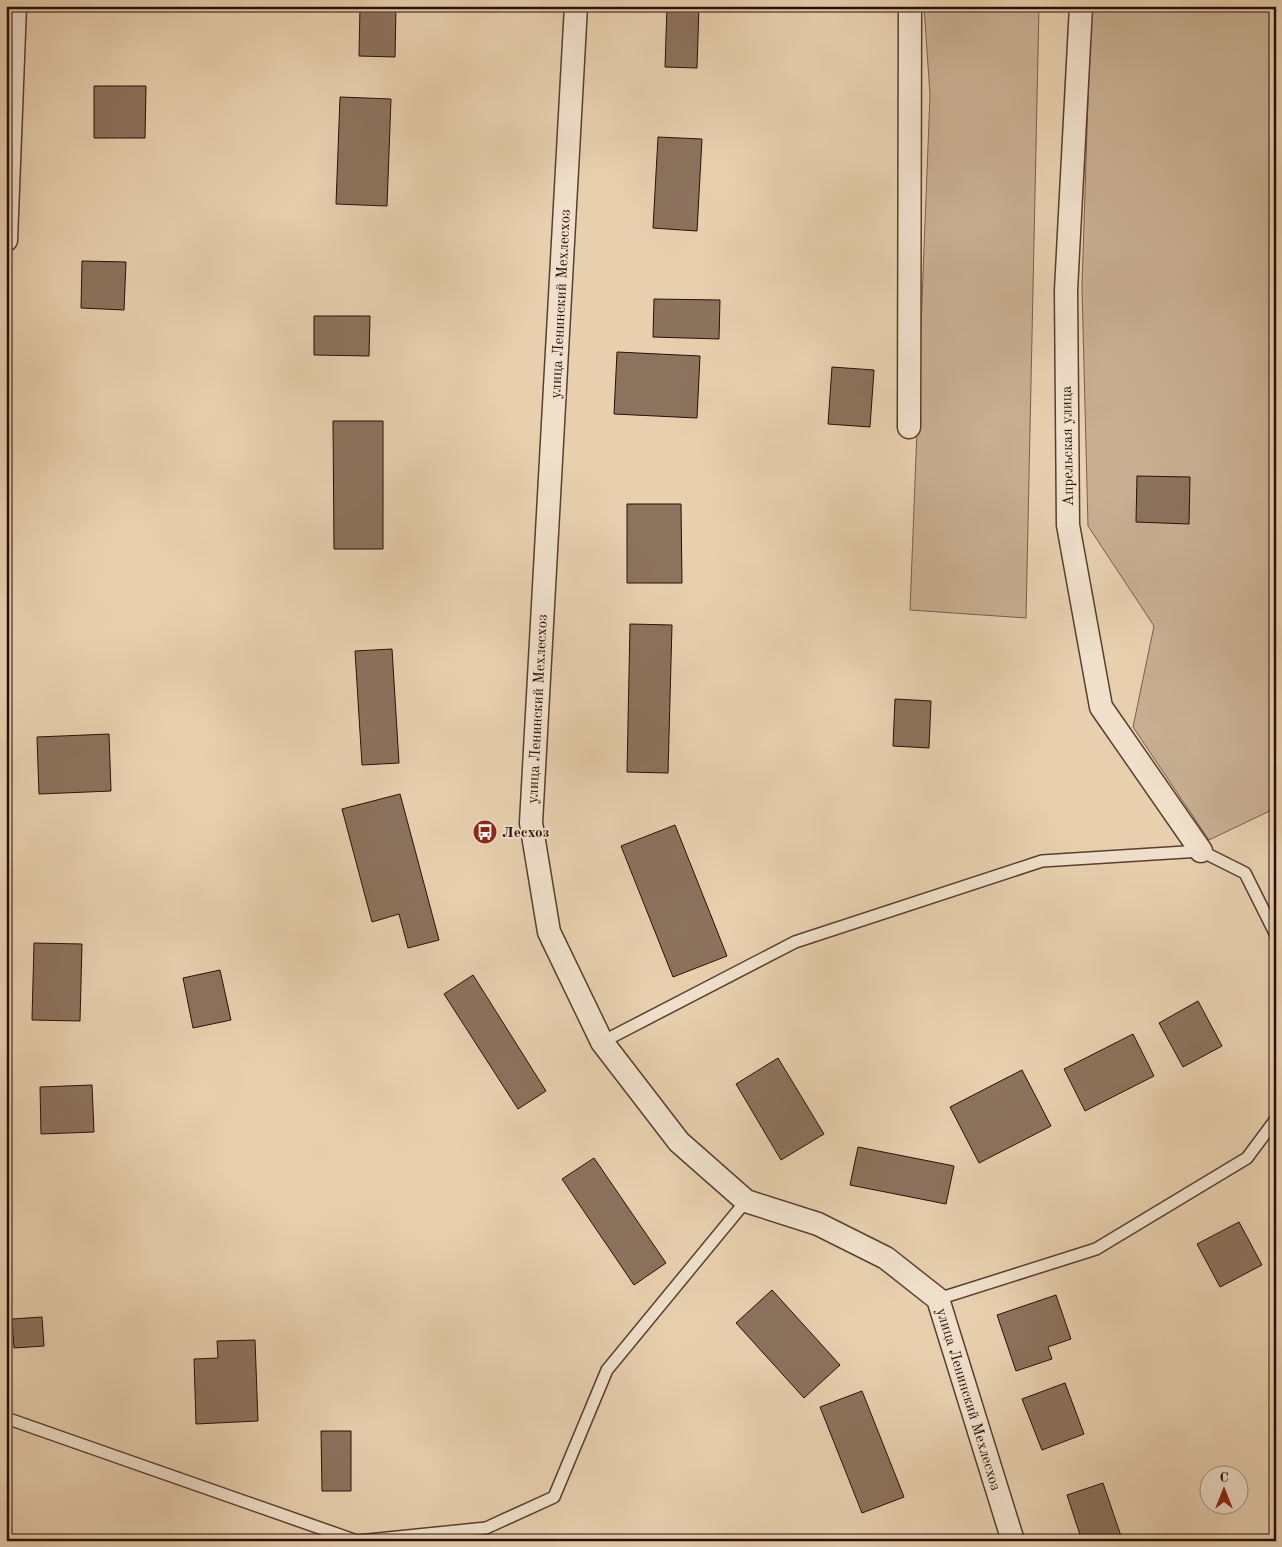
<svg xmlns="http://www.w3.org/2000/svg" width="1282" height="1547" viewBox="0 0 1282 1547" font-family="'Old Standard TT',serif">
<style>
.green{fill:#c8af92;stroke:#785f4c}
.building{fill:#8c735e;stroke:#290f06}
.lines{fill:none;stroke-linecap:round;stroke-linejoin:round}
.lane-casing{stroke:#593f30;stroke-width:14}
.street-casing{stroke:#593f30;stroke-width:25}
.lane{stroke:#f0e0cb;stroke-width:11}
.street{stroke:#f0e0cb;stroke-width:22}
.labels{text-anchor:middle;stroke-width:4;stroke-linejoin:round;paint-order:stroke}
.street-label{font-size:15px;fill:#290f06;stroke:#f0e0cb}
.poi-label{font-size:15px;font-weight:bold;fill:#290f06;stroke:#f0e0cb;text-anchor:start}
</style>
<rect width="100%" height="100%" fill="#e8d0af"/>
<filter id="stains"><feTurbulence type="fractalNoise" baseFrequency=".004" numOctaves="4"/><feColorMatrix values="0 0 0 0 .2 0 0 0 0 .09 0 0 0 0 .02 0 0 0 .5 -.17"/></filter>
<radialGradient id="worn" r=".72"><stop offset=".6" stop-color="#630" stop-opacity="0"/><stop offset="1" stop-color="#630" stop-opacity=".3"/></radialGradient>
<!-- green -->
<g class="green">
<polygon points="924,6 1039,6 1026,618 910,610 930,95"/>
<polygon points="1091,6 1276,6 1276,808 1209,840 1133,727 1154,626 1088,526 1082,287"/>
</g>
<!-- building -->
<g class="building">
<polygon points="360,6 396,6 395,57 359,56"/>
<polygon points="667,6 699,6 697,68 665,67"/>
<polygon points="94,86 146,86 145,138 94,138"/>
<polygon points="340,97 391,99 387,206 336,204"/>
<polygon points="658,137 702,139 697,231 653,228"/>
<polygon points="82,261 126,262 124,310 81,308"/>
<polygon points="654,299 720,300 719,339 653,337"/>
<polygon points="314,316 370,316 369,356 314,355"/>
<polygon points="617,352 700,356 697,418 614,414"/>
<polygon points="832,367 874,370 870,427 828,424"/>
<polygon points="333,421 383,421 383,549 334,549"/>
<polygon points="1137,476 1190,477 1189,524 1136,522"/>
<polygon points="627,504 681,504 682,583 627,583"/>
<polygon points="630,624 672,625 668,773 627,772"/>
<polygon points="392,649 399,763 362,765 355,651"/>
<polygon points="895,699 931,701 929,748 893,746"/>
<polygon points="109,734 111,791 39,794 37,737"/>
<polygon points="400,794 439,940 408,948 399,914 372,922 342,809"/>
<polygon points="675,825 727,956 673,977 621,846"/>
<polygon points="34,943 82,944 80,1021 32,1020"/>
<polygon points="220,970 231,1020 193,1028 183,978"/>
<polygon points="473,975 546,1091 518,1109 444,994"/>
<polygon points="1198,1001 1222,1046 1183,1067 1159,1023"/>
<polygon points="1133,1034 1154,1076 1085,1111 1064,1069"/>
<polygon points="778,1058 824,1134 781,1160 736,1084"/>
<polygon points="1022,1070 1051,1126 979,1163 950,1107"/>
<polygon points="92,1085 94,1132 41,1134 40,1087"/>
<polygon points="858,1147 954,1166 946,1204 850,1185"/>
<polygon points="594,1158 666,1263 634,1285 562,1179"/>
<polygon points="1239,1222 1262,1265 1220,1287 1197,1244"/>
<polygon points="772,1290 840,1365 804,1398 736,1323"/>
<polygon points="1056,1295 1071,1339 1048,1347 1052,1359 1016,1371 997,1315"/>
<polygon points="42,1317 44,1346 14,1348 12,1319"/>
<polygon points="255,1340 258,1421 196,1424 194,1359 218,1358 217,1341"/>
<polygon points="1065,1383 1084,1434 1042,1450 1022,1399"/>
<polygon points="862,1391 904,1497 862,1513 820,1407"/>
<polygon points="321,1431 351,1431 351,1491 322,1491"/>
<polygon points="1103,1483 1122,1539 1082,1541 1067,1495"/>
</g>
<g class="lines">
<defs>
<g id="lane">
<polyline points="602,1042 795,942 1042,861 1201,851 1245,873 1276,935"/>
<polyline points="938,1299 1096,1249 1247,1158 1276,1119"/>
<polyline points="6,1418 357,1541"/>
<polyline points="358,1541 486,1528 554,1497 607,1370 746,1201"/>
</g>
<g id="street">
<polyline points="576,6 531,823 549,932 602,1042 679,1142 746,1201 818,1224 886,1258 938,1299 1013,1541"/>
<polyline points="1081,6 1066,290 1068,525 1101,707 1201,851"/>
<polyline points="6,240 15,6"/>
<polyline points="909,427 910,6"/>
</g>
</defs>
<!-- lane casing -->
<use href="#lane" class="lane-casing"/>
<!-- street casing -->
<use href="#street" class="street-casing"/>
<!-- lane -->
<use href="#lane" class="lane"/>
<!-- street -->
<use href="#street" class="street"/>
</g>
<!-- icons -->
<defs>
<symbol id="bus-disc" viewBox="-11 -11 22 22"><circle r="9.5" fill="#8f2418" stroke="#f0e0cb"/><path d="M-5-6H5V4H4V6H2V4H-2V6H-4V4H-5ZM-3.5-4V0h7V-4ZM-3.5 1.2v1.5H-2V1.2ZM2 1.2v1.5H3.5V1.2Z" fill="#fff"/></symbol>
</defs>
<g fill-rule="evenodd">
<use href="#bus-disc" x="471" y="818" width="28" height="28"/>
</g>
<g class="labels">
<!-- street labels -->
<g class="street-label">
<text transform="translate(560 304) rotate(-87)" y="5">улица Ленинский Мехлесхоз</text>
<text transform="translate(1067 446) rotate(-91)" y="5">Апрельская улица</text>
<text transform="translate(537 709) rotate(-87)" y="5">улица Ленинский Мехлесхоз</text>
<text transform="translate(969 1399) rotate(73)" y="5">улица Ленинский Мехлесхоз</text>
</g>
<!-- poi labels -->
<g class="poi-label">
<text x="502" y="837">Лесхоз</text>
</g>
</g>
<!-- margin -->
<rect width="1282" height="1547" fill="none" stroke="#e8d0af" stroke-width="25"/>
<rect x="8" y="8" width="1267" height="1532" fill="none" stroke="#290f06" stroke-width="2.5"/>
<rect x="12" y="12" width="1257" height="1522" fill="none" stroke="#290f06"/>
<!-- north arrow -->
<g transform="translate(1224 1490)"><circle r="24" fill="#f0e0cb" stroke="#a08c7c"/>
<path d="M0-4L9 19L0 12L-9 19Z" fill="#8f2418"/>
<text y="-8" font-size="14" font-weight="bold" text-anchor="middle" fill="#290f06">С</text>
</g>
<rect width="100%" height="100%" filter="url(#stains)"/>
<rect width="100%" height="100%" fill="url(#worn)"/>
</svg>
